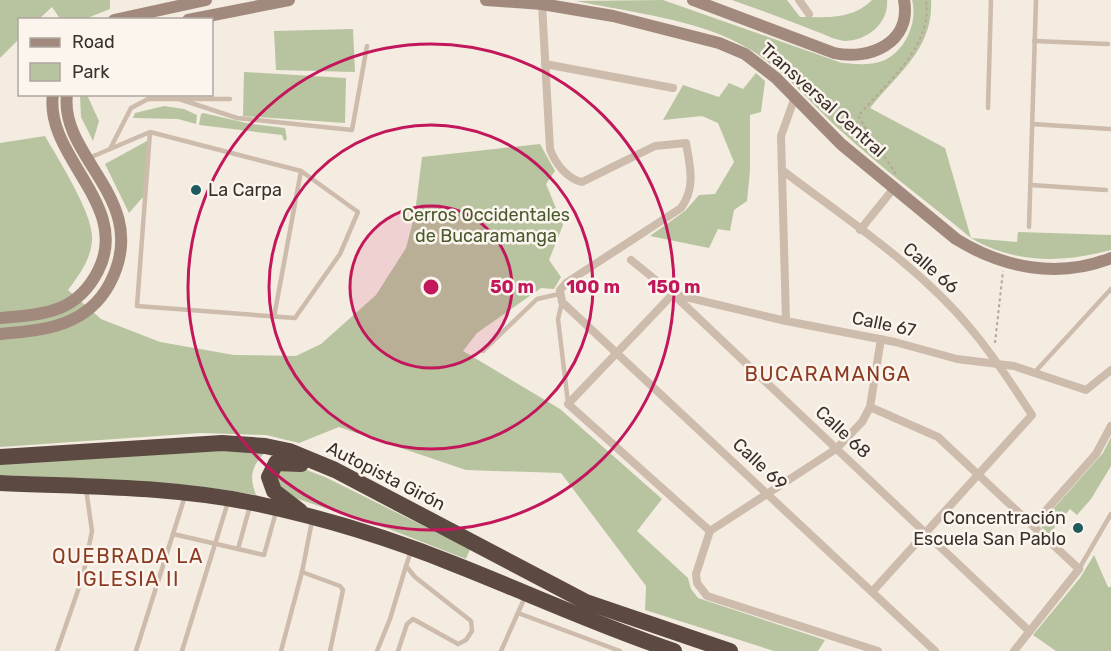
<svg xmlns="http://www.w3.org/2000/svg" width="1111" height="651" viewBox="0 0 1111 651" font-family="Rubik,sans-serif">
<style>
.green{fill:#b8c4a0}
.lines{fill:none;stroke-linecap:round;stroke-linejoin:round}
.path{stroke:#b9a596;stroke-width:2;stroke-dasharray:3 3;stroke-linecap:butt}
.lane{stroke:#cdbbac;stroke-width:4.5}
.street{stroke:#cdbbac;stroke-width:8}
.secondary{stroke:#a18a7d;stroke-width:12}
.highway{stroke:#5c4a42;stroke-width:16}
.ring{fill:none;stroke:#c2185b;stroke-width:3}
.poi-dot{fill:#1f5a5e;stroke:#fbf5ee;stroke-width:2}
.labels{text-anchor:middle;stroke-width:5;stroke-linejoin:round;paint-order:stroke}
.street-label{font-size:18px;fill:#3b302b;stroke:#fbf5ee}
.poi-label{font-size:18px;fill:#3b302b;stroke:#fbf5ee;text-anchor:start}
.park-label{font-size:18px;fill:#4a5a2e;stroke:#fbf5ee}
.neighbourhood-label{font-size:20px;letter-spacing:1.5px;fill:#8c3b22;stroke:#fbf5ee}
.centre{fill:#c2185b;stroke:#fbf5ee;stroke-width:3}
.ring-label{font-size:18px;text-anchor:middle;font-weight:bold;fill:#c2185b;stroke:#fbf5ee;stroke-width:5;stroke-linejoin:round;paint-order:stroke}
</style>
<rect width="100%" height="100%" fill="#f4ebe1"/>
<!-- green -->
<g class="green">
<polygon points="0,0 110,0 110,9 85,19 61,20 52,7 39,19 20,20 19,39 0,58"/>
<path d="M663,0L842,63C856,64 871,66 885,60C906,50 918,21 912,0H931C934,48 897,74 870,108L945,148L971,238L1017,242L1018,232L1111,235V250C1063,263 1015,264 971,238C928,202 881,168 840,130C802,95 776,59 728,38C687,19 621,10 576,1Z"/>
<path d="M732,0H787L800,17C827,17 852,20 872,0H887C889,23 868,40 846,41C837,41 824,34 815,31C788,20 760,10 732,0Z"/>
<polygon points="353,29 355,72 276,70 274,31"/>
<polygon points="244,72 346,78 345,123 243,116"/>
<polygon points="756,73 765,81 761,112 750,115 750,171 747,201 734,210 730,231 718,229 709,248 650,236 685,211 699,195 715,194 734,162 718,123 702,116 663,120 683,85 719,97 729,83 743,89"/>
<polygon points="80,95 90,95 88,97 99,121 93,141 81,117"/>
<polygon points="164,106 184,109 197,115 196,124 178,119 133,118 135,113"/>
<polygon points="203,113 251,124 285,128 287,139 284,141 282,135 199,125 201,114"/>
<path d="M45,136C58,159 95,216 92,241C90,261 79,275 68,290L101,319L160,342L234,355L296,356L321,344L376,295L406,248L415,213L422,157L540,144L555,171L546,184L563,225L549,260L561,277L554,289L541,288L477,333L463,351L560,409L662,499L637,531L688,578L691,589L698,598L825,640L818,651H774L645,610L646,586L561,473L466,470L339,427L299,443L266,435L201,433L0,447V143Z"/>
<polygon points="147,141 149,146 143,197 129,213 105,164"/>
<polygon points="1111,437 1111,466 1091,499 1077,515 1070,509 1049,534 1039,525 1103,453"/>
<path d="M202,450L265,452C251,467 249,477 256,495C171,479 86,480 0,475V464Z"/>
<polygon points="304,469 325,477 470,549 466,559 389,529 298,499 282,490 276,478 279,471"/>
<polygon points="1094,555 1108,587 1111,587 1111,651 1056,651 1033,635 1080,578"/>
</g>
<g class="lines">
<!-- path -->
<g class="path">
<path d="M896,174L858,116C886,83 933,47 926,0"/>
<polyline points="995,343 1003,271"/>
</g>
<!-- lane -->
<g class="lane">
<polyline points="1034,41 1108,44"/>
<polyline points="179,99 237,118 352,130 367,46"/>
<polyline points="988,108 991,0"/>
<polyline points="1032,124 1110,129"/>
<polyline points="110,149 131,108 148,99 230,99"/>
<polyline points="89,158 150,132 301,171 358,212 340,254 295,318 137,306 150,132"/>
<polyline points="1031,185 1106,190"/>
<polyline points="1029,227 1036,0"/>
<polyline points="562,302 558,319 568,403"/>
<polyline points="274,317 301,171"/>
<polyline points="483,351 537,299 559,294"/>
<polyline points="1034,373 1111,289"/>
<polyline points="173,534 264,555 276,512"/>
<polyline points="238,549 250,506"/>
<polyline points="1079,569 1111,514"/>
<polyline points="302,572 340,586 343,590 330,651"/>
<polyline points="518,613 620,651"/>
<polyline points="57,651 83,576 92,531 86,489"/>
<polyline points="136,651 185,496"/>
<polyline points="182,651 228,502"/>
<polyline points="281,651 302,572 312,521"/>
<polyline points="377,651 390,619 406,566"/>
<polyline points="398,651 407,624 413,619 458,644 466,640 472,631 471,621 415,577 406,566 411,551"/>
<polyline points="501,651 525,597"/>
</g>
<!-- street -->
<g class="street">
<polyline points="799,0 809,14"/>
<path d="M542,4L550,149C555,163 567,179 582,182L655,146L686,143C690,166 696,188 681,208L566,283L560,290L562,302L935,651"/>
<polyline points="545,64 673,88"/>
<path d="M782,170C846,219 919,266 971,329C994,356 1013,386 1032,415L872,592"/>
<polyline points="860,230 894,188"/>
<polyline points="631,260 673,294 1029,631"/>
<polyline points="786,321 781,136 795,97"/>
<polyline points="870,407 938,437 1079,569 1014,651"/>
<polyline points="1033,525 1096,454 1111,426"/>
<polyline points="710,531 568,404 673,294 786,321 895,342 957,359 1014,366 1086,390 1111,370"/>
<polyline points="878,651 707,596 697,583 696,574 710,531 836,449 862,422 870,407 881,339"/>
</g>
<!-- secondary -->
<g class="secondary">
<path d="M486,0L542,4L613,16L719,43L745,54L776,78L841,144L956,239C1003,268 1058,279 1111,258"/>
<path d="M693,0L834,53C869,61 912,43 904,0"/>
<polyline points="114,20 206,0"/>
<polyline points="188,20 289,0"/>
<path d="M0,318C43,314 76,314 98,271C132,205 44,157 53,94"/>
<path d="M0,334C44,330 87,327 110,283C153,200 59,159 67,94"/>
</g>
<!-- highway -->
<g class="highway">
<polyline points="0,457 222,443 265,446 289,451 335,470 586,602 730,651"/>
<path d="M0,483C86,487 174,486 258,504C324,518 392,539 454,564C528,593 599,626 674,651"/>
<polyline points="300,511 274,491 269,477 276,463 301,464"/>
</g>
</g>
<!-- distance rings -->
<circle cx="431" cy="287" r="81" fill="#c2185b" fill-opacity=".12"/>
<g class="ring">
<circle cx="431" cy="287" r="81"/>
<circle cx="431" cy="287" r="162"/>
<circle cx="431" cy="287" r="243"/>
</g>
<!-- markers -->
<g class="poi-dot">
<circle cx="196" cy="190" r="6"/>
<circle cx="1078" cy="528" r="6"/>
</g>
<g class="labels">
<!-- street labels -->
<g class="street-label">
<text transform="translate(823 100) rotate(42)" y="6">Transversal Central</text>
<text transform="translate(931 268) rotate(41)" y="6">Calle 66</text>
<text transform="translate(884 324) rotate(12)" y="6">Calle 67</text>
<text transform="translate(843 432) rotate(43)" y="6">Calle 68</text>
<text transform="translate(760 464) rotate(43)" y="6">Calle 69</text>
<text transform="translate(386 476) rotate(27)" y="6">Autopista Girón</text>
</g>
<!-- poi labels -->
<g class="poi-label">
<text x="208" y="196">La Carpa</text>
<text x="1066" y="524" text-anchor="end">Concentración<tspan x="1066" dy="21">Escuela San Pablo</tspan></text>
</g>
<!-- park labels -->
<g class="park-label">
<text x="486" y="221">Cerros Occidentales<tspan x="486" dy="21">de Bucaramanga</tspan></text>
</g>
<!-- neighbourhood labels -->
<g class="neighbourhood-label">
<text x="828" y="381">BUCARAMANGA</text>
<text x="128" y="563">QUEBRADA LA<tspan x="128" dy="23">IGLESIA II</tspan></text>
</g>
</g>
<circle cx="431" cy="287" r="9" class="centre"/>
<g class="ring-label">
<text x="512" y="293">50 m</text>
<text x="593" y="293">100 m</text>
<text x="674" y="293">150 m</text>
</g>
<!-- legend -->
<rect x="18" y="18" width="195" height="78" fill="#fbf5ee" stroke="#aea6a0" stroke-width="1.5"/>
<rect x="30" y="38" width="30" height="9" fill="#a18a7d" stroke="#aea6a0" stroke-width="1.5"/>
<text x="72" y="48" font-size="18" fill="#3b302b">Road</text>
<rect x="30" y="63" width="30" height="18" fill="#b8c4a0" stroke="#aea6a0" stroke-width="1.5"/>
<text x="72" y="78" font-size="18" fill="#3b302b">Park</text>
</svg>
